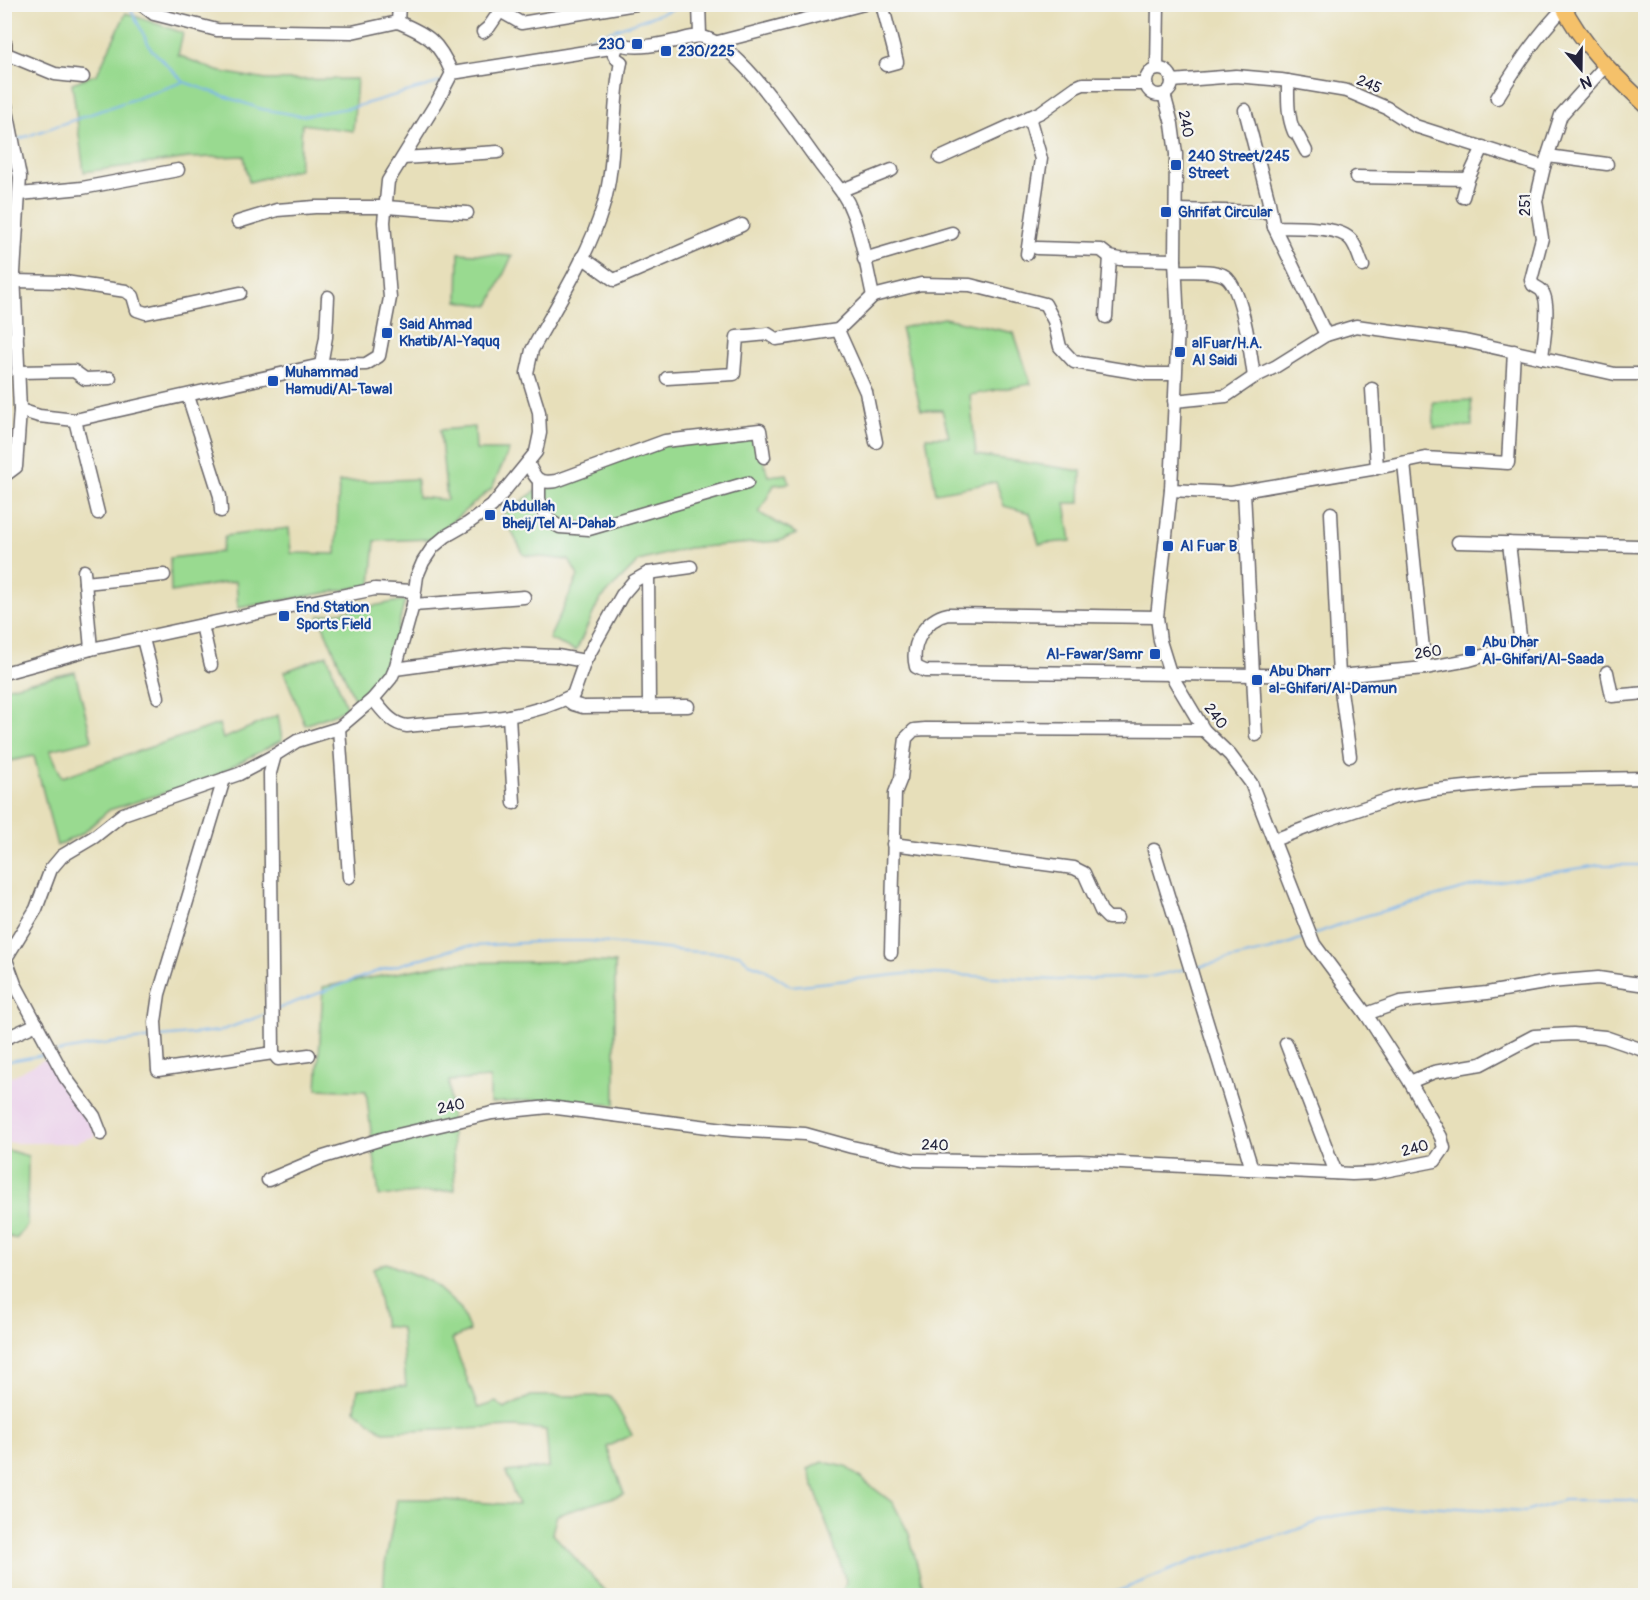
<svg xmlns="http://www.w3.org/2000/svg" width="1650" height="1600" viewBox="0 0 1650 1600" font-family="Pangolin,sans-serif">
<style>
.built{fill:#ebd1eb}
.green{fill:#99da90;stroke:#5e7e66;stroke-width:1.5}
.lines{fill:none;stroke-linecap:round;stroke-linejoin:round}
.stream{stroke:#7db5ed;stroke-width:2}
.minor-casing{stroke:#676467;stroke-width:15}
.major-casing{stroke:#676467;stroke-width:18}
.minor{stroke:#fff;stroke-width:12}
.major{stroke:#f5c16b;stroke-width:15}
.transit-dot{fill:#1a4fb4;stroke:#f6f6f2;stroke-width:2}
.labels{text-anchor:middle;stroke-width:4.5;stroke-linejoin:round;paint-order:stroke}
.transit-label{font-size:15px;font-weight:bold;fill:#164399;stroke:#f6f6f2;text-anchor:start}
.street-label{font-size:15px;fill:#22223b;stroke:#f6f6f2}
</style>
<rect width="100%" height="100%" fill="#f6f6f2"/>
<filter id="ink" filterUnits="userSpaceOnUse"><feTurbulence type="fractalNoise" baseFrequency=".0167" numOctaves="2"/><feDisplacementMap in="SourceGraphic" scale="12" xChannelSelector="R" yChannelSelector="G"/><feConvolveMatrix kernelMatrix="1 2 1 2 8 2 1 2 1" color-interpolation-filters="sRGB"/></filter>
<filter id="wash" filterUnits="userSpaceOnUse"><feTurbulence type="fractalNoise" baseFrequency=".008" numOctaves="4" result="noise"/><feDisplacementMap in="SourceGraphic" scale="24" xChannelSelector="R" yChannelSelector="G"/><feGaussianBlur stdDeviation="1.35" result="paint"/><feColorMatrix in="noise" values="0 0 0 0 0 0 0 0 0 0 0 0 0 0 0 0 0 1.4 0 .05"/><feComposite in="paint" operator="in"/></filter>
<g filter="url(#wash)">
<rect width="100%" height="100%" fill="#e7dfba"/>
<!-- built -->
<polygon class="built" points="47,1058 56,1075 89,1116 96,1136 74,1143 5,1143 5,1080"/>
<!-- green -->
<g class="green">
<polygon points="126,13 183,33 178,55 217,71 266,80 357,79 353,131 302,124 299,169 249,182 244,156 189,158 84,172 72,83 97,74"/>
<polygon points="459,253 512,256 489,306 458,301"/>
<polygon points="944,318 1014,333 1031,384 970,395 976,455 1081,471 1080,503 1065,503 1071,541 1039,544 1030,513 1004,506 996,482 936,493 926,437 949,437 942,410 921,410 901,328"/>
<polygon points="1471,400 1472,426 1434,428 1433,402"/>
<polygon points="475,427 476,450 509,450 492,488 431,539 375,541 371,585 238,608 236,581 171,592 170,558 221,552 225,536 289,528 291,553 336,554 339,482 417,479 418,497 447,500 440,430"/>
<polygon points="755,433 768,476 787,474 790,483 774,485 759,513 797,534 779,541 688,548 639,561 599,601 576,651 549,639 578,576 569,560 524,555 503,515 541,487 673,440"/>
<polygon points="405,600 385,679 356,703 319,616"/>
<polygon points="327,655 347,709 305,725 284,672"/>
<polygon points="75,672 92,740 50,750 62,777 219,724 223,739 278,715 282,740 207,780 109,810 83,833 57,846 34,756 5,762 4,688"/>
<polygon points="584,961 615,963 615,1105 539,1100 490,1103 490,1078 449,1081 455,1190 379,1196 366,1091 317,1089 323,987 450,963"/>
<polygon points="4,1149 28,1156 27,1226 16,1239 5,1235"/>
<polygon points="386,1263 430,1281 460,1308 470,1331 452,1339 478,1408 496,1402 504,1409 531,1396 611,1396 632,1435 607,1447 624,1494 557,1515 552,1533 609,1595 509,1596 453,1588 440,1595 383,1595 385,1565 397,1499 429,1499 518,1505 506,1472 549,1467 546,1430 515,1427 384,1432 355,1410 358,1389 406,1386 401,1328 384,1326 373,1268"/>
<polygon points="823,1462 846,1467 893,1503 909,1534 925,1595 842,1595 846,1581 808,1469"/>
</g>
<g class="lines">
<!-- stream -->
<g class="stream">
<polyline points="128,4 151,49 184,82 261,109 302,116 354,107 441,82"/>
<polyline points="554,51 687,4"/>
<polyline points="16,140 183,82"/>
<polyline points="1314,934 1358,918 1481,884 1599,865 1646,865"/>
<polyline points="1193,968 1271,950 1306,937"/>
<polyline points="277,1009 375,972 460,947 550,941 589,941 685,951 739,954 749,963 763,968 791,986 914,973 1058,980 1149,977 1185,969"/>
<polyline points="161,1037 220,1031 269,1013"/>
<polyline points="57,1052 96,1045 153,1038"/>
<polyline points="4,1062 49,1054"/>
<polyline points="1106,1596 1200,1558 1287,1533 1334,1516 1410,1505 1525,1512 1564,1500 1629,1500 1646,1504"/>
</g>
</g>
</g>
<g filter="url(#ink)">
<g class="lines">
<defs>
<g id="minor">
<polyline points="141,4 154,14 217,30 352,32 398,22"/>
<polyline points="699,4 700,36"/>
<polyline points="882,4 897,62 886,65"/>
<polyline points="483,32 489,27 500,11 521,23 636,4"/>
<polyline points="718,42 864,4"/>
<polyline points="4,53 55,74 83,77"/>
<path d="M621,62L617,59L614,55L617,47L622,45C642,49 661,44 680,40C687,38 696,35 703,37C742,47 794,130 819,163C831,180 845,192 852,212C862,236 867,270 873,296"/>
<polyline points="1157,69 1158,4"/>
<circle cx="1159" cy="82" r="13"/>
<polyline points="452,73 617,47"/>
<polyline points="1172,81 1236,76 1281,80 1347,91 1387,108 1415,126 1544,167"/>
<path d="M1288,81C1288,99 1287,115 1294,132H1296L1306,151"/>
<polyline points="4,95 20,177 14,273 20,410 16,467 4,476"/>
<path d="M1497,98C1517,66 1537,35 1564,8"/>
<polyline points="1245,110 1268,198 1274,227 1326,335"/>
<polyline points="1548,156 1607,164"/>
<polyline points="403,158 498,152"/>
<polyline points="940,158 1041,112 1076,87 1083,84 1146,84"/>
<polyline points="1356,177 1468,179"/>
<polyline points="842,190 892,170"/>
<polyline points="20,194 82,188 178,170"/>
<polyline points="1463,197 1468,179 1483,147"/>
<polyline points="1175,210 1270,212"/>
<polyline points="238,222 277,210 315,207 386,207 467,213"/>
<path d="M1274,227C1293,228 1339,225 1351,240C1357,247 1359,258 1363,266"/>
<polyline points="1037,248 1101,250 1110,257 1120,259 1175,260"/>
<polyline points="1027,254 1041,159 1029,117"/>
<polyline points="582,257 614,280 742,225"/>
<polyline points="864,259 952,233"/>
<path d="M1176,271C1190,272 1210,269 1223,275C1242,283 1251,356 1254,377"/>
<polyline points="14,281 65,282 126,291 133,296 137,310 146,313 240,293"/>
<polyline points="1106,317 1110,257"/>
<polyline points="4,347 17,335"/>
<path d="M1542,358C1543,343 1552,301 1541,290C1539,288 1536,287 1533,285L1531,280L1542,238L1536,201L1544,167L1561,115L1606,65"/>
<polyline points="321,365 326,337 328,297"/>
<polyline points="18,372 74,371 85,379 110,378"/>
<polyline points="667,378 734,374 737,337 768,334 776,339 838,330"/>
<polyline points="1372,389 1377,468"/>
<polyline points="188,396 220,496 221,511"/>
<polyline points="1174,401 1226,396 1254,377 1275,367 1326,335 1356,326 1465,341 1615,374 1646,374"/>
<path d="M20,410L39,416L75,420L321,365L366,364L379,356L390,298L384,222L388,181L438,100L452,73C438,41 429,35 398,22L399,4"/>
<polyline points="75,420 98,513"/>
<polyline points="876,442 866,392 838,330 873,296 921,284 970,285 1045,304 1054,321 1060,347 1074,362 1147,374 1175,374"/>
<path d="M528,463C535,478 537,484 556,481L665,441L760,430L764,457"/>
<polyline points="1404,463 1425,668"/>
<polyline points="539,481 539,499 543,511 550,521 560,527 589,529 747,483"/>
<polyline points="1171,490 1231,493 1377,468 1425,458 1508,463 1514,351"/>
<polyline points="1244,491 1256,735"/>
<polyline points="1331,513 1339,676 1350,756"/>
<polyline points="1458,542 1639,546 1646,545"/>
<polyline points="84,571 91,649"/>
<polyline points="648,573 649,705"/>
<polyline points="85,583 164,575"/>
<polyline points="413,605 524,597"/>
<path d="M1157,617L948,614C925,619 910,644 916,667L925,671L1339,676L1425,668L1469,660L1521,645L1509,543"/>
<polyline points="202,625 211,665"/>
<polyline points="143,639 158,697"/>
<polyline points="395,669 505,654 557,656 585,661"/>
<polyline points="1607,672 1612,696 1646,693"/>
<polyline points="4,673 91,649 276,609 375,589 413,591"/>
<path d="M373,699C383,711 391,724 407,726C462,720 523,722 573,695L585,661L622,595L634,581L648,573L691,567"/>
<polyline points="566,699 573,704 583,707 688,706"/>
<polyline points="509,716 514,803"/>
<polyline points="339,728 349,877"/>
<polyline points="224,779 159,994 155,1022 158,1070 273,1053 278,1059 309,1055"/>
<polyline points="1274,840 1324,821 1396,797 1436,790 1534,780 1646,778"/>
<polyline points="893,844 1074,868 1084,873 1101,911 1108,918 1117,918"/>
<polyline points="1154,850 1252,1169"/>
<polyline points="891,953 895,793 901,778 906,738 914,730 925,729 1204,730"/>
<polyline points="4,954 15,984 65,1077 94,1116 101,1134"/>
<polyline points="6,958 36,909 51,869 62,856 94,837 123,814 239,774 275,755"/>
<polyline points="1366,1014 1400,1002 1487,993 1550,982 1598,978 1646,985"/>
<polyline points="4,1039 37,1024"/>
<polyline points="1286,1043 1336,1173"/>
<path d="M273,1053L270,773L275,755L297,741L339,728L373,699L391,678L395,669L413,605L417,576L423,562L433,547L446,536L467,524L492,506L536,452L540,433L539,412L527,373L532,350C556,306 589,255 603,207C617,160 611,110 621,62"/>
<polyline points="1410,1082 1434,1072 1481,1064 1534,1036 1573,1034 1605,1037 1640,1049"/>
<polyline points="268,1180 320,1158 385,1138 492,1113 549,1107 732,1130 805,1134 852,1147 913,1160 1022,1162 1079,1161 1352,1174 1374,1173 1435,1161 1444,1148 1441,1137 1410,1082 1366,1014 1314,944 1251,783 1230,755 1204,730 1170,673 1160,641 1157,617 1171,490 1178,324 1175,260 1176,154 1172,124 1164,94"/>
</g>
<g id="major">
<path d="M1562,4C1580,43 1615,76 1646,105"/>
<polyline points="4,44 4,51"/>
</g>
</defs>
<!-- minor casing -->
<use href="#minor" class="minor-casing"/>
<!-- major casing -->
<use href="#major" class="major-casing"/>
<!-- minor -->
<use href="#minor" class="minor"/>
<!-- major -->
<use href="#major" class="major"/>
</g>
</g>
<!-- markers -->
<g class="transit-dot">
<rect x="631" y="38" width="12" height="12" rx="3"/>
<rect x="660" y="45" width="12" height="12" rx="3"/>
<rect x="1170" y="159" width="12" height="12" rx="3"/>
<rect x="1160" y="206" width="12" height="12" rx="3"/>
<rect x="381" y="327" width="12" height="12" rx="3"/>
<rect x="1174" y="346" width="12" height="12" rx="3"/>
<rect x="267" y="375" width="12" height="12" rx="3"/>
<rect x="484" y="509" width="12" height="12" rx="3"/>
<rect x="1162" y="540" width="12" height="12" rx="3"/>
<rect x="278" y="610" width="12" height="12" rx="3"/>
<rect x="1464" y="645" width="12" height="12" rx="3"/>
<rect x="1149" y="648" width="12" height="12" rx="3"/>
<rect x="1251" y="674" width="12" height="12" rx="3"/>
</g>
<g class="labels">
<!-- transit labels -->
<g class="transit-label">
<text x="625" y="49" text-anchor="end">230</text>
<text x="678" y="56">230/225</text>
<text x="1188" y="161">240 Street/245<tspan x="1188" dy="17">Street</tspan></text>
<text x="1178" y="217">Ghrifat Circular</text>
<text x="399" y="329">Said Ahmad<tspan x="399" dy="17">Khatib/Al-Yaquq</tspan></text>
<text x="1192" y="348">alFuar/H.A.<tspan x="1192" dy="17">Al Saidi</tspan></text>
<text x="285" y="377">Muhammad<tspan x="285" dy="17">Hamudi/Al-Tawal</tspan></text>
<text x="502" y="511">Abdullah<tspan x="502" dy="17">Bheij/Tel Al-Dahab</tspan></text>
<text x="1180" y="551">Al Fuar B</text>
<text x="296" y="612">End Station<tspan x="296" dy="17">Sports Field</tspan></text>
<text x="1482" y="647">Abu Dhar<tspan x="1482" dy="17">Al-Ghifari/Al-Saada</tspan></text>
<text x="1143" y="659" text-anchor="end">Al-Fawar/Samr</text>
<text x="1269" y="676">Abu Dharr<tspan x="1269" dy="17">al-Ghifari/Al-Damun</tspan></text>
</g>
<!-- street labels -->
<g class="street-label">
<text transform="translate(1369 84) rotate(23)" y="5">245</text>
<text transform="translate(1186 124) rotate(79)" y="5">240</text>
<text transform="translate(1525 205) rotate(-90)" y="5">251</text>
<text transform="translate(1428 652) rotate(-9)" y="5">260</text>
<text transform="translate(1216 716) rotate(53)" y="5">240</text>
<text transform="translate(451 1106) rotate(-12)" y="5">240</text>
<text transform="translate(935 1145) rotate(2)" y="5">240</text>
<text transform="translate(1415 1148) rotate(-15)" y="5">240</text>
</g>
</g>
<!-- margin -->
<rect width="1650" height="1600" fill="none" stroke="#f6f6f2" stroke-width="24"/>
<!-- north arrow -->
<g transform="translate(1581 69) rotate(160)" stroke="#f6f6f2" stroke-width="4.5" paint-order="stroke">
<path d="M0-4.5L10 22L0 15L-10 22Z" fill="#22223b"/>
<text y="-9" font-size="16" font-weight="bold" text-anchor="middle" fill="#22223b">N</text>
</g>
</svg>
